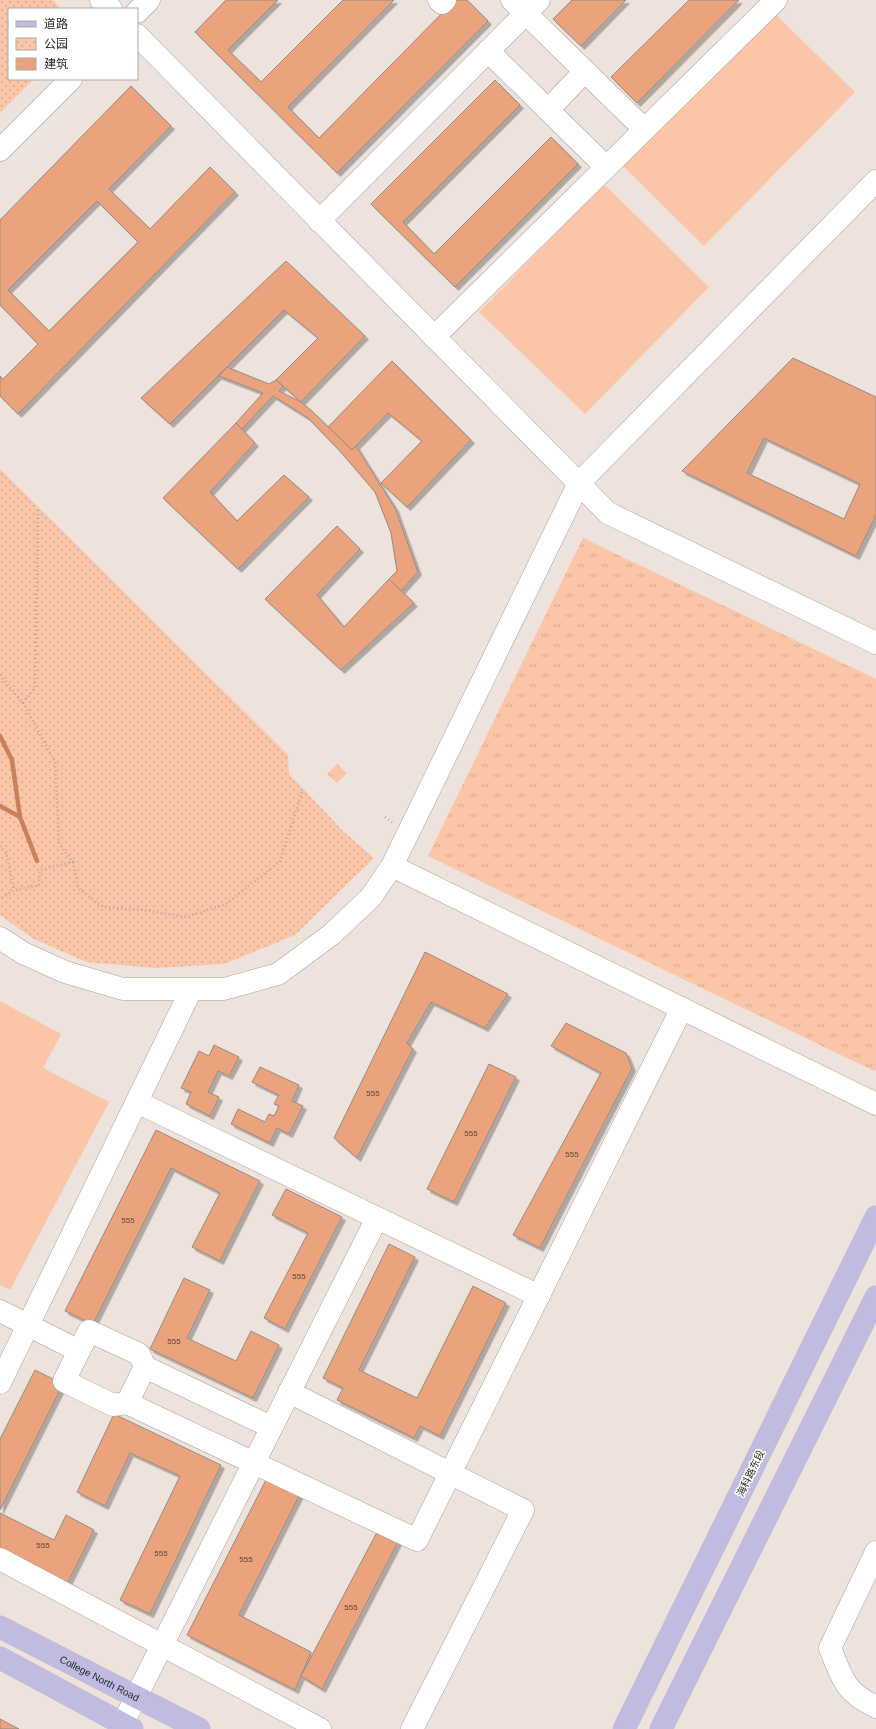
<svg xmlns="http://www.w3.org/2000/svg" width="876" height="1729" viewBox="0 0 876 1729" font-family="Arial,'Noto Sans SC',sans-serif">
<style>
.grass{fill:url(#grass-tufts)}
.park{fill:url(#park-dots)}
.pitch{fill:#fbc5a7}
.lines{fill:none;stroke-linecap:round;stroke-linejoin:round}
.stream{stroke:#c7825b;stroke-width:4.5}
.building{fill:#eaa37b;stroke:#958b85;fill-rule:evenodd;filter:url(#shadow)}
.minor-casing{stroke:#aba09a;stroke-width:23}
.major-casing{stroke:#c4c3c2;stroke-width:23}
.path{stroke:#b3a9a4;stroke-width:2.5;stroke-dasharray:1 3;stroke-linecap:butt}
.minor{stroke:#fff;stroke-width:22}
.major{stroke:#bfbbe1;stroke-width:22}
.labels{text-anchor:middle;stroke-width:3;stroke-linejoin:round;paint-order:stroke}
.number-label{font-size:8px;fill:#5c463a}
.street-label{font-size:10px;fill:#2c2725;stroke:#fff}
</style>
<defs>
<pattern id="grass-tufts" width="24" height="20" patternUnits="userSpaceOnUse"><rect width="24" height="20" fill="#fbc5a7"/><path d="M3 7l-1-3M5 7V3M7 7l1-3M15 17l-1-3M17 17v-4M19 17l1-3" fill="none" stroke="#d7a990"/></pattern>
<pattern id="park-dots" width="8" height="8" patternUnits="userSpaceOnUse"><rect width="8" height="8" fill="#fbc5a7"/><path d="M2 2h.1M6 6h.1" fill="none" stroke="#d7a990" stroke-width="1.8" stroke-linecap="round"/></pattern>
<filter id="shadow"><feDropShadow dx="3.5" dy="3.5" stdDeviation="0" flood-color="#0004"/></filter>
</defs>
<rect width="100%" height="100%" fill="#eee2dc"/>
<!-- grass -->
<g class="grass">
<polygon points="583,538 876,679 876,1069 874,1071 428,856"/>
<polygon points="337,764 347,773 337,783 327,774"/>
</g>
<!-- park -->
<g class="park">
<polygon points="0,0 53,0 61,9 9,9 9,79 34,79 0,113"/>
<polygon points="0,469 288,755 289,774 344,832 374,858 295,935 224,964 157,968 86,962 34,939 0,915"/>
</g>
<!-- pitch -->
<g class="pitch">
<polygon points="774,13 855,92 704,246 623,166"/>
<polygon points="604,184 709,287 585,414 479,312"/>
<polygon points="0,1001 61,1034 43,1068 109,1102 10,1290 0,1285"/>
</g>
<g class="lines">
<!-- stream -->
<g class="stream">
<polyline points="0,736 12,760 20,817 37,861"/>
<polyline points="0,806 20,817"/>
</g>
</g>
<!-- building -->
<g class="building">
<polygon points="226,0 278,0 228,50 261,82 343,0 394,0 288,107 319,138 455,0 467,0 488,21 337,173 195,32"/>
<polygon points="572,0 626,0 581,46 553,19"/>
<polygon points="689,0 739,0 637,103 611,77"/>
<polygon points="495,80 520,105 403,222 434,254 551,137 578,164 455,287 371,204"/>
<path d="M131,86L171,126L109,189L150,229L210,167L235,192L18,414L0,396V376L3,379L38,344L0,305V220ZM97,201L138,242L49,331L8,290Z"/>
<polygon points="286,261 365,336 301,402 276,380 318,338 284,310 170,424 141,398"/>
<path d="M793,358L876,397V515L856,556L682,471ZM764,438L860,484L844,519L747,473Z"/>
<polygon points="392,361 471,440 407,507 381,483 422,441 388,413 352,450 328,427"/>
<polygon points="227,367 269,384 276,380 283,386 279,391 301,402 312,411 352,450 356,446 395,508 418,572 401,591 389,579 397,571 391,533 375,492 339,450 308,418 273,396 242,429 236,423 263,393 219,376"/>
<polygon points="236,423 255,443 210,492 237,521 284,475 309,497 238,569 163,498"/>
<polygon points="337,526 360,549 317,595 344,627 389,579 414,603 341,670 265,599"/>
<polygon points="425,952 508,994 485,1028 431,1002 407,1043 413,1049 357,1158 334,1138"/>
<polygon points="566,1023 626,1053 632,1068 540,1248 513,1235 601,1073 551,1046"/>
<polygon points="214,1045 239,1057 229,1076 218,1071 208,1092 219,1097 210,1116 186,1104 191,1092 181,1088 199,1051 209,1056"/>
<polygon points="489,1064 516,1077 454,1202 427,1189"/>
<polygon points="260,1067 299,1085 292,1101 303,1106 289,1134 277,1128 270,1143 231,1124 238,1109 265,1122 269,1114 274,1116 279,1106 274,1104 279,1095 252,1082"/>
<polygon points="156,1130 260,1181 220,1261 192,1247 220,1193 171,1168 93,1324 65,1311"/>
<polygon points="286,1189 342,1217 285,1329 264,1318 308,1233 272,1215"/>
<polygon points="389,1244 415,1257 359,1370 417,1398 473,1286 506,1303 440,1436 420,1426 414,1438 337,1400 343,1388 323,1378"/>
<polygon points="184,1278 210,1290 187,1338 236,1361 251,1331 279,1345 253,1398 150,1349"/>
<polygon points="35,1370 63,1384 0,1510 0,1439"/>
<polygon points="114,1414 221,1465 150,1614 120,1600 180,1476 130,1453 105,1506 77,1492"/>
<polygon points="268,1476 301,1492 239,1615 311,1652 295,1690 187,1635"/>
<polygon points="0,1513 54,1540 66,1515 94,1530 67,1584 0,1550"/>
<polygon points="376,1534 400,1538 322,1689 301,1676"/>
<polygon points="0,1719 19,1729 0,1729"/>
</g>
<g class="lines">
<defs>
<g id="minor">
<polyline points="101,0 111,9"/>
<polyline points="439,0 442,3 445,0"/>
<polyline points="512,0 644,129"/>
<polyline points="137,12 149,0"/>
<polyline points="137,35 608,513 876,643"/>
<polyline points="488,51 606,167"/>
<polyline points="548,110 585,71"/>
<polyline points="0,150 71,79"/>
<polyline points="319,221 539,0"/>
<polyline points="434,337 776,0"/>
<polyline points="392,866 876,1104"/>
<polyline points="0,938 23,953 65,972 123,989 224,989 278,974 332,934 371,897 392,866 579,483 876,181"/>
<polyline points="137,1102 539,1296"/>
<polyline points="0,1311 79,1351"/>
<polyline points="0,1383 191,990"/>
<polyline points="289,1392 523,1510 412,1729"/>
<polyline points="127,1403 145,1367"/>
<polyline points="271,1427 145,1367 139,1354 89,1331 64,1381 113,1405 127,1403 417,1540 682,1008"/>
<path d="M876,1552L830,1648C843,1680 844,1691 876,1707"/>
<polyline points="0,1559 320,1729"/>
<polyline points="120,1729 377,1218"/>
</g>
<g id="major">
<path id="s1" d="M0,1627L199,1729"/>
<polyline points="0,1658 132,1729"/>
<polyline points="624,1729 876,1217"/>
<polyline points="661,1729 876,1297"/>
</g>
</defs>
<!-- minor casing -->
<use href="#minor" class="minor-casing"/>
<!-- major casing -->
<use href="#major" class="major-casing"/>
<!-- path -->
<g class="path">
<polyline points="0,675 23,703 55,762 59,844 73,862 40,870 39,885 14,890 0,899"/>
<polyline points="23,703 35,687 38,507"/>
<polyline points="385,817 394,824"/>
<polyline points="0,846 6,852 14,890"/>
<polyline points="73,862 78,888 103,907 144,910 186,917 226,904 280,861 302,792"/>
</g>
<!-- minor -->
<use href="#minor" class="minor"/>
<!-- major -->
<use href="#major" class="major"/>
</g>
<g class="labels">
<!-- number labels -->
<g class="number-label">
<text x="373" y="1096">555</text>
<text x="471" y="1136">555</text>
<text x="572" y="1157">555</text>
<text x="128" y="1223">555</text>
<text x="299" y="1279">555</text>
<text x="174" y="1344">555</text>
<text x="43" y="1548">555</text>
<text x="161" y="1556">555</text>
<text x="246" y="1562">555</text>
<text x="351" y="1610">555</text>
</g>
<!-- street labels -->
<g class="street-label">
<text transform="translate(750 1473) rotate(-64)" y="4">海科路东段</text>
<text dy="4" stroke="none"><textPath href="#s1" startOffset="112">College North Road</textPath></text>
</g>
</g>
<!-- legend -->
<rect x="8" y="8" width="130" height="72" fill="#ffffff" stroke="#aba9a8"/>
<rect x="16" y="21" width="20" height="6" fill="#bfbbe1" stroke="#aba9a8"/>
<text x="44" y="28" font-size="12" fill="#2c2725">道路</text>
<rect x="16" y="38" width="20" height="12" fill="url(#park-dots)" stroke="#aba9a8"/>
<text x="44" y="48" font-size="12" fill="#2c2725">公园</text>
<rect x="16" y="58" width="20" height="12" fill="#eaa37b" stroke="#aba9a8"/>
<text x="44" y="68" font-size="12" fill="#2c2725">建筑</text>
</svg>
